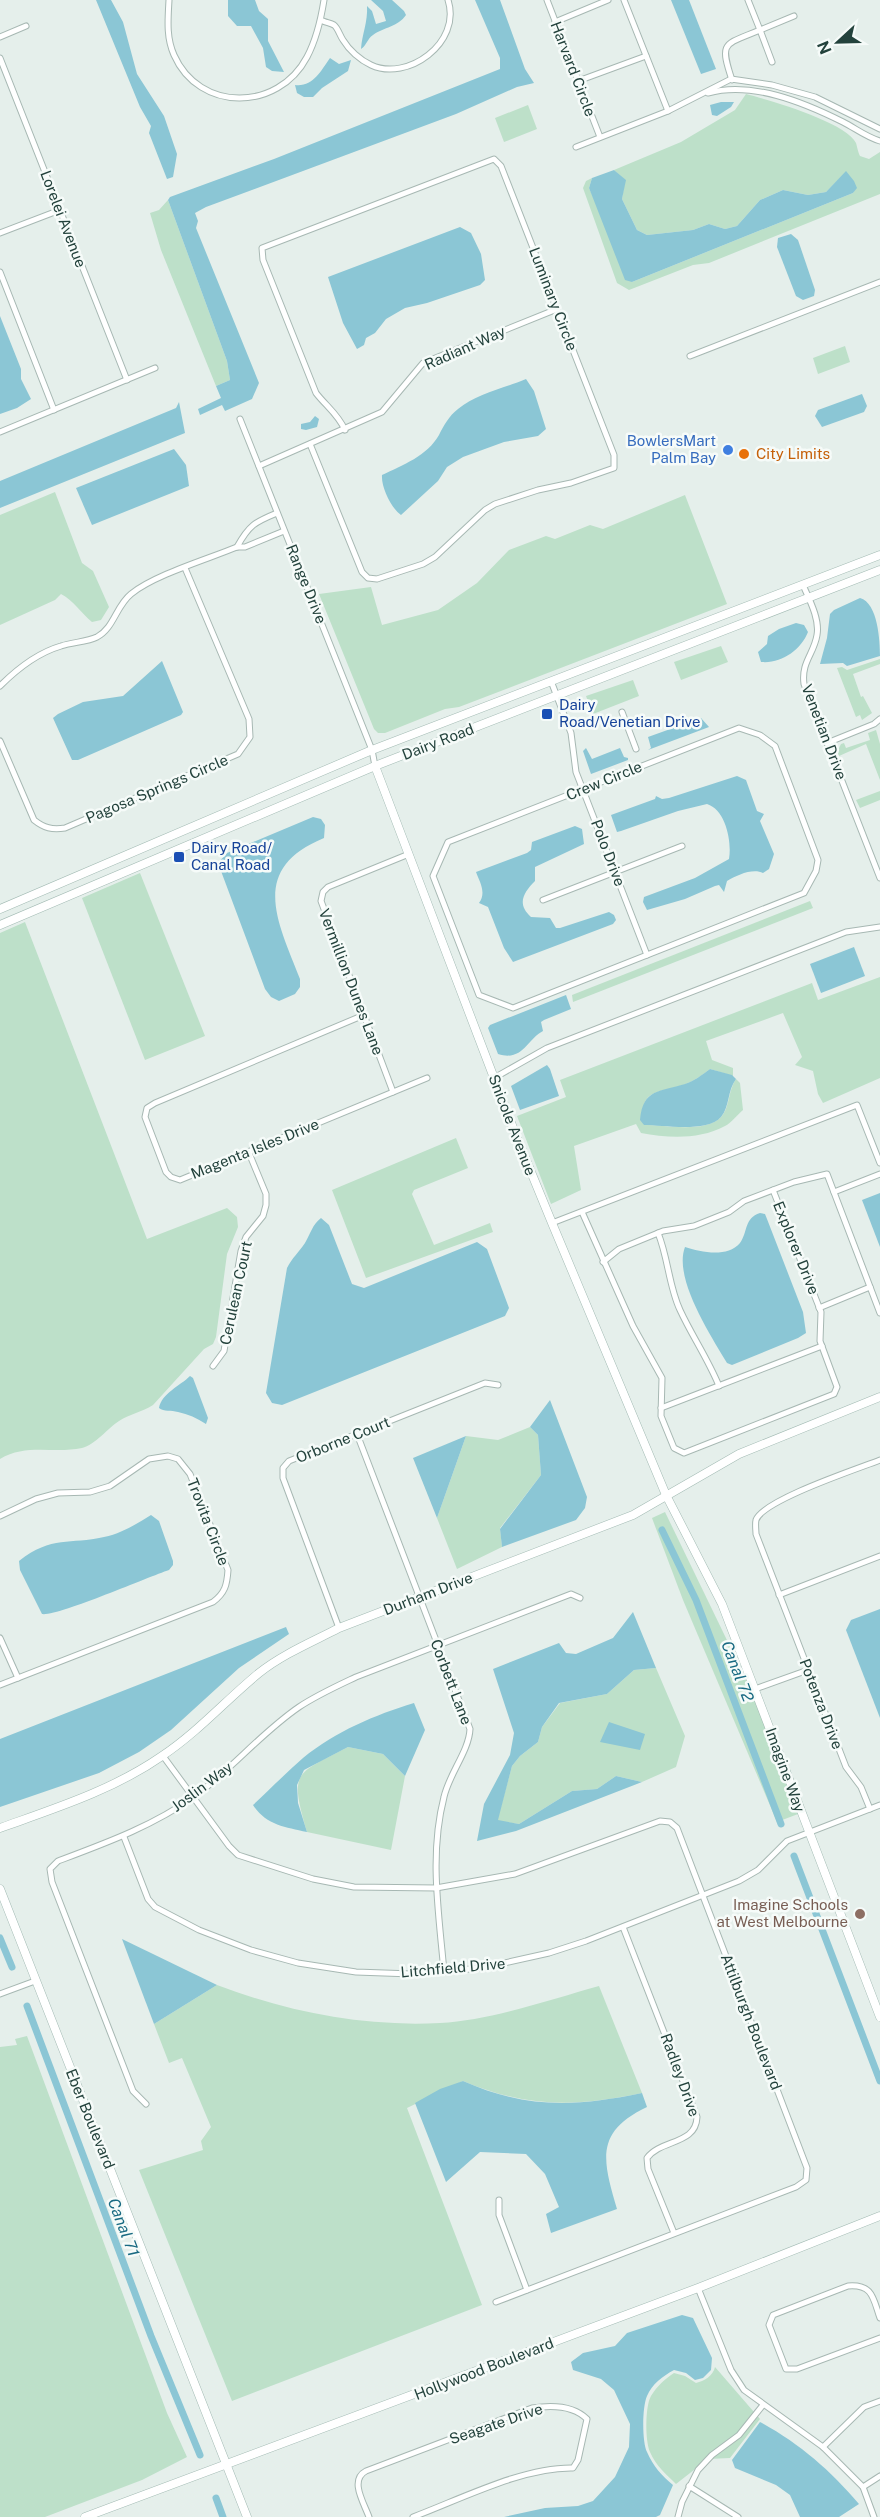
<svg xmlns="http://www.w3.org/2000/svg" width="880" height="2517" viewBox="0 0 880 2517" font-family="'Public Sans',sans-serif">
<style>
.green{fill:#bde0c9}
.water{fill:#8bc6d5}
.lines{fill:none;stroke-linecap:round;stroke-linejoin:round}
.canal{stroke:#8bc6d5;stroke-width:7}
.street-casing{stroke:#a7b8b3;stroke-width:7}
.secondary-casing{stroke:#a3bbb4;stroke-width:9}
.street{stroke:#fff;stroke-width:5}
.secondary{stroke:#fff;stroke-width:8}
.shop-dot{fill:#3f7fe0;stroke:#f6fbf9;stroke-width:2}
.food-dot{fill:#e8710a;stroke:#f6fbf9;stroke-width:2}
.transit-dot{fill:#1a4fb4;stroke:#f6fbf9;stroke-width:2}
.education-dot{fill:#8d6e63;stroke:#f6fbf9;stroke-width:2}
.labels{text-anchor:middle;stroke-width:5;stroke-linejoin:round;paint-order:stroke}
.street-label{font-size:15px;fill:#23423c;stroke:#f6fbf9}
.shop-label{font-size:15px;fill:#366cbe;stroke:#f6fbf9;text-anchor:end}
.food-label{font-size:15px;fill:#c56008;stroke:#f6fbf9;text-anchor:start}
.transit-label{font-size:15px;fill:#164399;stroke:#f6fbf9;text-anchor:start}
.education-label{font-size:15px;fill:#785e54;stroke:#f6fbf9;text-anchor:end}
.water-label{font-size:16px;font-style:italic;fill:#196a82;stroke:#f6fbf9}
</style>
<rect width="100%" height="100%" fill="#e5efeb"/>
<!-- green -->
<g class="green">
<path d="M746,94C769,100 846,122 856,143C857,146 858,152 860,156L869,159L880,152V194L709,263L693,265L629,290L617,283L583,188L586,181L592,178L589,188L632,282L853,193L856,188L846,172L826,192L808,195L783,190L760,200L737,226L725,229L709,224L693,230L647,235L637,230L622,199L625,180L614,170L681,142L735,110Z"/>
<polygon points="528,105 537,129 504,142 495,118"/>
<polygon points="168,200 227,361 230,380 216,386 161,250 150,213 159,210"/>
<polygon points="845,346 850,362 818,374 813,358"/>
<path d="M55,492L82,563L93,571L109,607L101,620L92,622C81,613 74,601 61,594L55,600L0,625V515Z"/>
<polygon points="685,495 727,604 459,707 445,709 385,733 378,733 374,729 319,594 371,587 382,625 438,610 477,583 509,550 546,536 555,539 590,525 603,529"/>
<polygon points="721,646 728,662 681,680 674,662"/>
<polygon points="880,659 880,664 853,674 861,697 863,696 872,713 862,720 860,715 856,717 837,668 842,667 847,670"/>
<polygon points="633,680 639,696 593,714 586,696"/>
<polygon points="876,730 880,744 880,780 866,744 839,756 837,752 841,744 844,743 846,748 870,740 868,733"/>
<polygon points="880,791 880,800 860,808 856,800"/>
<polygon points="140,873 205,1036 145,1060 82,898"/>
<polygon points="810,901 813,908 573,1002 572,995"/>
<path d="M25,922L147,1239L227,1208L237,1217L238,1227L227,1254L216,1337L213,1344L204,1349L153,1405C142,1412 130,1414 119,1421C108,1428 95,1445 82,1448C54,1454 26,1443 0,1459V933Z"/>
<path d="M880,977V1078L823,1103L818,1094L813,1071L795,1065L802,1057L783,1013L706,1041L712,1060L733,1068V1076L710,1069C703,1075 695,1080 686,1084C659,1094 638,1087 644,1125C664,1125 704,1133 720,1118C730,1109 728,1090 736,1079L740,1083L743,1110C737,1115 731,1123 725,1126C699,1140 668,1138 641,1133L636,1124L574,1146L581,1190L551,1204L517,1116L566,1097L560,1080L812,983L818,1000Z"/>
<polygon points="456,1138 468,1168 414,1190 412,1194 434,1245 490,1223 493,1232 366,1278 332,1190"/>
<polygon points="530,1427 538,1435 541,1475 500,1528 502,1547 457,1569 437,1518 466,1436 498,1440"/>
<polygon points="665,1512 753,1694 798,1814 777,1822 683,1600 652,1518"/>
<polygon points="656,1668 685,1736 676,1767 642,1782 616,1776 597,1789 572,1791 519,1824 497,1821 512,1766 520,1756 538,1742 542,1727 560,1703 607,1694 634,1670"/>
<path d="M348,1747L383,1754L405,1776L391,1850L307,1832C289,1770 295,1775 348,1747Z"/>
<path d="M217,1985C288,2012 363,2027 440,2023C491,2020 549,2000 599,1986L642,2093C575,2107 527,2108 463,2081L407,2108L482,2305L232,2401L139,2170L203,2150L201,2141L211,2127L182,2058L169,2063L154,2024Z"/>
<polygon points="27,2036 167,2413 187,2457 142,2480 45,2517 0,2517 0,2047 17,2045 15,2039"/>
<path d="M715,2367L760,2419L730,2458L708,2459L676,2484C666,2474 656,2466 650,2452C645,2441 645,2406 651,2396C657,2386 665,2379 674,2373L685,2376L696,2383C704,2381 713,2376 715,2367Z"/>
</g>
<!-- water -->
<g class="water">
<polygon points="96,0 111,0 123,22 137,74 164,116 177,154 173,177 167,179 149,133 151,126 140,107"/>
<polygon points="228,0 255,0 259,11 268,19 268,41 284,72 272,71 266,67 263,48 251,26 237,26 228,16"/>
<path d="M371,0H392L404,11L406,15C398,27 384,27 373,35C367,39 367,45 361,49C362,34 368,22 367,6L372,11L376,24L386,21L383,11Z"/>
<polygon points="475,0 500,0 525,69 534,83 517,87 456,114 206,207 195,213 198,221 196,228 259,383 252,399 225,411 222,405 200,415 198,409 221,398 216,386 230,380 227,361 168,200 170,197 274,159 500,69 500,58"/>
<polygon points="671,0 689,0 716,69 701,74"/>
<path d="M330,58L339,64L351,60L348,71L322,88L313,97H304L297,93L295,85C313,87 320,72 330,58Z"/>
<polygon points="721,102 734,102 731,107 717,116 712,115 710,105"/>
<polygon points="614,170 626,180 622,199 637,230 647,235 693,230 709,224 725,229 737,226 760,200 783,190 808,195 826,192 846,171 854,181 857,188 853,193 632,282 625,280 589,188 592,178"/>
<polygon points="460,227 471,233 481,254 485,280 480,285 427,303 405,308 386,319 375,333 366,338 364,345 357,349 343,323 328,277"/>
<polygon points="791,234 798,240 815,290 814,296 803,300 796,296 777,247 778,238"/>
<polygon points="0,316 21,369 21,379 31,399 17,408 0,414"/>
<path d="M526,379L534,391L546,429L538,436L504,442L463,457L447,467L438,481L401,515C391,508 381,487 382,475C403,465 427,456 439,435C444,425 449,416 458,409C476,394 505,388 526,379Z"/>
<polygon points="862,394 867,406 864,412 822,427 815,416 818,410"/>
<polygon points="179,402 185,433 0,508 0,481 176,408"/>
<polygon points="315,416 319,419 317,427 306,430 301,429 301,424 310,422"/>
<polygon points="174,449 186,465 189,486 92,525 76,488"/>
<path d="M860,598C878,603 880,641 880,656L847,666L843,663L820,664L827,638L830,614L834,610Z"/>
<path d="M796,623L804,625L808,632C801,650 781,664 761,662L758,652L767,644L768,636L779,629Z"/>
<polygon points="162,661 183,712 181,715 78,760 72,760 53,718 58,714 83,702 123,696"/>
<polygon points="701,718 709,727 648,750 651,748 648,737"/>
<polygon points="586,748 592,759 620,748 624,757 628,758 628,760 591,774 583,751"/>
<path d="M737,776L746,780L757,811L764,814L760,821L774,854L769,869L763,873C753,868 737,875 727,881L724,892L719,885L715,886L685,899L647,910L643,902L644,897L695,878L729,859C732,842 726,810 707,804L678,811L621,831L617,832L611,815L655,799L656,796L662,799L669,798Z"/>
<path d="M313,817L321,819L325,825L324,838C248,869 278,922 300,979V987L295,994L279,1001L271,997L265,989L218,863L227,853Z"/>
<path d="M575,826L582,829L584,844L535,867V881C524,892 516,904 531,917L550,918L556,928H560L609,912L614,915L616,920L613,924L513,962L504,948L488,907L479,903C487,892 479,881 476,872L527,853L531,850L532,842Z"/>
<polygon points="854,947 865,976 821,993 810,964"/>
<path d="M566,995L571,1009L544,1020L541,1022L543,1031C527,1039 523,1062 498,1054L488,1028L490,1025Z"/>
<polygon points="547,1065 550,1069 559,1096 520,1110 511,1086"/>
<path d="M710,1069L732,1075L736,1079C727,1091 730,1106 721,1117C707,1133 663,1125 644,1125L640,1120C643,1088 660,1092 685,1084C694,1081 702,1075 710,1069Z"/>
<polygon points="880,1193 880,1247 862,1200"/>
<path d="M760,1213L765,1214L767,1219L803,1312L806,1333L798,1338L732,1365L727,1363C711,1336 673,1278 685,1247C701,1252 727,1258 740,1243C748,1232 744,1218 760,1213Z"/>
<path d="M321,1218L329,1225L352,1284L364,1288L477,1242L487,1249L509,1308L505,1316L282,1405L272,1403L266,1393L287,1268C292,1258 299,1252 305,1243C311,1233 312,1225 321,1218Z"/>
<path d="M190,1376L193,1378L208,1418L206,1424C197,1418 188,1414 178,1412C171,1410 164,1412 159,1408C162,1393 180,1386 190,1376Z"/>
<polygon points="550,1400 587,1497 585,1508 576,1520 502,1547 500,1529 541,1475 538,1435 530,1427"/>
<polygon points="466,1436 437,1518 413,1458"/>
<path d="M151,1515L159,1521L173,1561V1565L169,1570C148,1577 56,1617 42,1614L20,1570L19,1561C52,1535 70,1545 104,1537C123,1533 136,1524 151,1515Z"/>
<polygon points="880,1609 880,1718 846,1630 851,1620"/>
<polygon points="633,1612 656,1668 634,1670 607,1694 559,1703 542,1727 538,1742 520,1756 512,1766 498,1820 519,1824 572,1791 597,1789 616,1776 642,1782 516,1831 477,1841 484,1804 510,1755 514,1733 493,1669 559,1643 566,1653 576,1654 613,1638"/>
<polygon points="286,1627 289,1634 239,1668 171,1730 139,1752 99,1773 0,1807 0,1739"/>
<path d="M414,1703L425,1730L405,1776L383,1754L348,1747L304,1770L297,1785L298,1803L307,1832C285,1827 266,1825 253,1805C269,1790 286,1773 303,1758C336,1731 375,1715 414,1703Z"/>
<polygon points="609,1722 645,1734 640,1750 600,1742"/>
<polygon points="122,1939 217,1985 154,2024"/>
<path d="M463,2081C527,2109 575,2107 642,2093L647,2107C594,2132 603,2161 617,2209L551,2233L546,2214L559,2207L545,2174L526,2154L480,2152L446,2182L415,2103L440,2089Z"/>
<path d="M682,2315L693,2318L712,2358L711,2370L703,2378L695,2380L686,2373L674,2370C663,2376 652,2384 647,2396C642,2407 642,2442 647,2452C653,2466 662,2476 673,2485L660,2515L656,2517H504L545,2508L578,2506L593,2501L615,2477L629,2447L630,2424L614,2390L601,2379L573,2370L571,2362L583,2353L615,2346L627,2333Z"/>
<path d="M760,2422C800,2444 830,2470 859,2504L839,2517H800L790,2495L776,2485L735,2468L732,2460Z"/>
</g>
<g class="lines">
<!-- canal -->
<g class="canal">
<polyline points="662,1530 696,1600 781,1824"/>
<polyline points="794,1856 880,2081"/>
<polyline points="0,1938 12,1967"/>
<polyline points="27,2006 151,2336 200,2455"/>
<polyline points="216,2498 223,2517"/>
</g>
<defs>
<g id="street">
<path d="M169,0C168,19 166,37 174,55C199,112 278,112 307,57C316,40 321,19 324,0"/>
<polyline points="547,0 600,137"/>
<polyline points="624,0 668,111"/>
<path d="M321,20C324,22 330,23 334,25C338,28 340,36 343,40C349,50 360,60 371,65C407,82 462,43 448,0"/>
<polyline points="555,22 608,0"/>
<polyline points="0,37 26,26"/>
<polyline points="0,58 127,380"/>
<polyline points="772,62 760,30 794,16"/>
<path d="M732,80C719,41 724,45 760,30L748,0"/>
<polyline points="578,81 646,56"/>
<path d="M708,93C752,81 803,102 843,122C855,128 866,137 880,141"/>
<polyline points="576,147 668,111 731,79 772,85 815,97 880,129"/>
<polyline points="0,233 60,210"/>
<polyline points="0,272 54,410"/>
<polyline points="690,356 880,282"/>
<polyline points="240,419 372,750 375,766"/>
<polyline points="0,432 155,368"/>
<path d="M310,444L362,572L368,578L377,579L423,564L435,557L485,510L495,504L538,490L571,483L614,468V455L501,166L494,159L262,248L263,260L316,393C326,406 338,414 345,430"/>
<polyline points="259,466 382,412 423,363 557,309"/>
<path d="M237,547C249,525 255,522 277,513"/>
<path d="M803,585C809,599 820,619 817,635C814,654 801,662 804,684L880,878"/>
<polyline points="551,681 571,733 576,772 647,955"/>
<path d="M0,686C18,668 37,653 61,646C73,642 87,642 97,637C114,628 116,606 131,594C154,575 208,559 237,547H245L284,531"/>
<polyline points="622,712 636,749"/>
<polygon points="739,728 760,735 775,746 818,860 816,871 804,893 513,1008 479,995 433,876 448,842"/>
<path d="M0,741L34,820C44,828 52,830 65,828L238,754L250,737L249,719L185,568"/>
<polyline points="827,743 874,724 880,719"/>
<polyline points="543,900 682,846"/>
<polyline points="364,1015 155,1103 147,1108 145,1117 166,1172 171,1177 180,1180 427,1078"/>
<polyline points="494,1078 547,1048 846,932 880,927"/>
<polyline points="393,1092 321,901 323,892 328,887 409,854"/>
<polyline points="834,1192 880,1174"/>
<polyline points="582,1212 633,1326 662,1378 661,1416 674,1448 684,1453 834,1394 837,1387 820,1341 821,1312 773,1190"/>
<polyline points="552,1223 857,1105 880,1163"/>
<path d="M658,1233C668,1257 669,1287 680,1310C692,1336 708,1359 719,1386"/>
<polyline points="603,1262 619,1249 663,1231 694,1226 729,1212 744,1201 794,1182 827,1174 880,1313"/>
<polyline points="819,1308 870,1287"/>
<polyline points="213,1366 224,1351 241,1251 246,1237 263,1216 266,1205 266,1194 249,1153"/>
<polyline points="661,1408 822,1346"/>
<path d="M357,1434L470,1729C469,1751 449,1774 444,1797C429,1855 439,1914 444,1972"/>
<path d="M0,1516L36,1499L58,1493L90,1492L110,1486L149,1459L168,1456L178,1459L190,1474L228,1570C227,1585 225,1593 213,1602L0,1685"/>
<polyline points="779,1595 880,1556"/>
<polyline points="339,1628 283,1478 283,1468 289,1461 485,1383 498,1385"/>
<polyline points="0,1638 18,1678"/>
<polyline points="755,1689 808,1670"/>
<polyline points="163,1756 229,1846 238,1855 313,1879 354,1887 436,1888 515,1874 660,1821 670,1822 677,1828 807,2168 806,2180 796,2187 496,2302"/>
<path d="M870,1809L861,1787L846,1767L756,1534C756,1531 755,1524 756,1520C763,1500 857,1469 880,1460"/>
<polyline points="124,1837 148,1899 155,1907 199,1930 251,1950 298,1963 356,1972 412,1974 482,1968 549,1953 586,1941 739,1881 758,1870 787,1841 880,1805"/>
<path d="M623,1927L697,2117C696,2145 661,2139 647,2158L648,2169L674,2233"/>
<polyline points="0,1994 35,1981"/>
<path d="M146,2104L133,2091L52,1882L50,1869L58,1861C106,1843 153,1826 195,1796C232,1769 261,1733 299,1707C317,1695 337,1686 356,1677L571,1594L580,1598"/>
<polyline points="499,2200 499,2215 527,2290"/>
<polyline points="698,2288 731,2370 744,2390 823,2447 863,2487 874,2517"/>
<path d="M880,2318C873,2298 873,2284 848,2286L773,2315L769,2325L786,2369H797L880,2338"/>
<polyline points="823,2447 864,2407 880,2401"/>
<polyline points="689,2486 738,2517"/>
<polyline points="863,2487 880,2476"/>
<path d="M369,2517C364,2503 349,2480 366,2471L532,2408C551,2405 573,2405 587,2419L578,2460L573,2468C523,2467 461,2499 413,2517"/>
<polyline points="678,2517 682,2502 698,2470 712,2455 739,2435 763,2405"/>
</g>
<g id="secondary">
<polyline points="375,766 515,1133 552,1223 666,1495 722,1604 880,2017"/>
<polyline points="0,909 372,750 880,555"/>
<polyline points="0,925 375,766 880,570"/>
<path d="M0,1828C56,1808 113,1790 162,1756C198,1732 226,1700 259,1673C283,1654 312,1642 339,1628L633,1515L739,1454L880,1397"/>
<polyline points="0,1889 247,2517"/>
<polyline points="85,2517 698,2288 880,2216"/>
</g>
</defs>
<!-- street casing -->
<use href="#street" class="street-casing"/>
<!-- secondary casing -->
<use href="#secondary" class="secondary-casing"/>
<!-- street -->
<use href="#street" class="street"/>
<!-- secondary -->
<use href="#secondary" class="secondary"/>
</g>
<!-- markers -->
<circle class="shop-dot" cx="728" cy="450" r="6"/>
<circle class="food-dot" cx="744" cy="454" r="6"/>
<g class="transit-dot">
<rect x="541" y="708" width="12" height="12" rx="3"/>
<rect x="173" y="851" width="12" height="12" rx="3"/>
</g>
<circle class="education-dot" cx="860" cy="1914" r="6"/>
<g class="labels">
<!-- street labels -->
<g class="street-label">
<text transform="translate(573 69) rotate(69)" y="5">Harvard Circle</text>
<text transform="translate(63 219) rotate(69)" y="5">Lorelei Avenue</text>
<text transform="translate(553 299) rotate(69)" y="5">Luminary Circle</text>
<text transform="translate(465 348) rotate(-24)" y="5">Radiant Way</text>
<text transform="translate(306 584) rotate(68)" y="5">Range Drive</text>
<text transform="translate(824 732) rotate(69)" y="5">Venetian Drive</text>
<text transform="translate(438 742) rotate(-21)" y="5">Dairy Road</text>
<text transform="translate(604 781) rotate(-22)" y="5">Crew Circle</text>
<text transform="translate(157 789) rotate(-23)" y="5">Pagosa Springs Circle</text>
<text transform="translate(608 853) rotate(69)" y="5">Polo Drive</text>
<text transform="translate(351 982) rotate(69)" y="5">Vermillion Dunes Lane</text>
<text transform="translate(512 1125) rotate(69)" y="5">Snicole Avenue</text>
<text transform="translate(255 1149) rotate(-22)" y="5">Magenta Isles Drive</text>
<text transform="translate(796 1248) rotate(68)" y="5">Explorer Drive</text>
<text transform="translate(236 1293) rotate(-78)" y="5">Cerulean Court</text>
<text transform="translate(343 1440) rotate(-22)" y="5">Orborne Court</text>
<text transform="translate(208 1522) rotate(69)" y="5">Trovita Circle</text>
<text transform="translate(428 1594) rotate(-21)" y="5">Durham Drive</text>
<text transform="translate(451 1682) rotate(69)" y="5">Corbett Lane</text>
<text transform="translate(821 1704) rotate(69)" y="5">Potenza Drive</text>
<text transform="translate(785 1770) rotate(70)" y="5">Imagine Way</text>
<text transform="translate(202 1787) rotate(-37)" y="5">Joslin Way</text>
<text transform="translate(453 1968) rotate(-5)" y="5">Litchfield Drive</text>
<text transform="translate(751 2022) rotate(69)" y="5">Attilburgh Boulevard</text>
<text transform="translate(680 2075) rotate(70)" y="5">Radley Drive</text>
<text transform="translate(90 2119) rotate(68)" y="5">Eber Boulevard</text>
<text transform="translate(484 2369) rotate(-21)" y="5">Hollywood Boulevard</text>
<text transform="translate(496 2424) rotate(-19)" y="5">Seagate Drive</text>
</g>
<!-- shop labels -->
<g class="shop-label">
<text x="716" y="446">BowlersMart<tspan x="716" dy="17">Palm Bay</tspan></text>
</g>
<!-- food labels -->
<g class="food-label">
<text x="756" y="459">City Limits</text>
</g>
<!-- transit labels -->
<g class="transit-label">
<text x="559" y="710">Dairy<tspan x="559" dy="17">Road/Venetian Drive</tspan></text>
<text x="191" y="853">Dairy Road/<tspan x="191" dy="17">Canal Road</tspan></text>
</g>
<!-- education labels -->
<g class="education-label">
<text x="848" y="1910">Imagine Schools<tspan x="848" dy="17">at West Melbourne</tspan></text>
</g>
<!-- water labels -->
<g class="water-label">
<text transform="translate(738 1671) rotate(69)" y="6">Canal 72</text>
<text transform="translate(124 2227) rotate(69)" y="6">Canal 71</text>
</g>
</g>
<!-- north arrow -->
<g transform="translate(838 42) rotate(248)" stroke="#f6fbf9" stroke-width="4.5" paint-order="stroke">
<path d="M0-4.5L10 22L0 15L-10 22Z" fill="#23423c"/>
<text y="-9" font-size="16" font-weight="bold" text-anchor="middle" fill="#23423c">N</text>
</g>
</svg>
